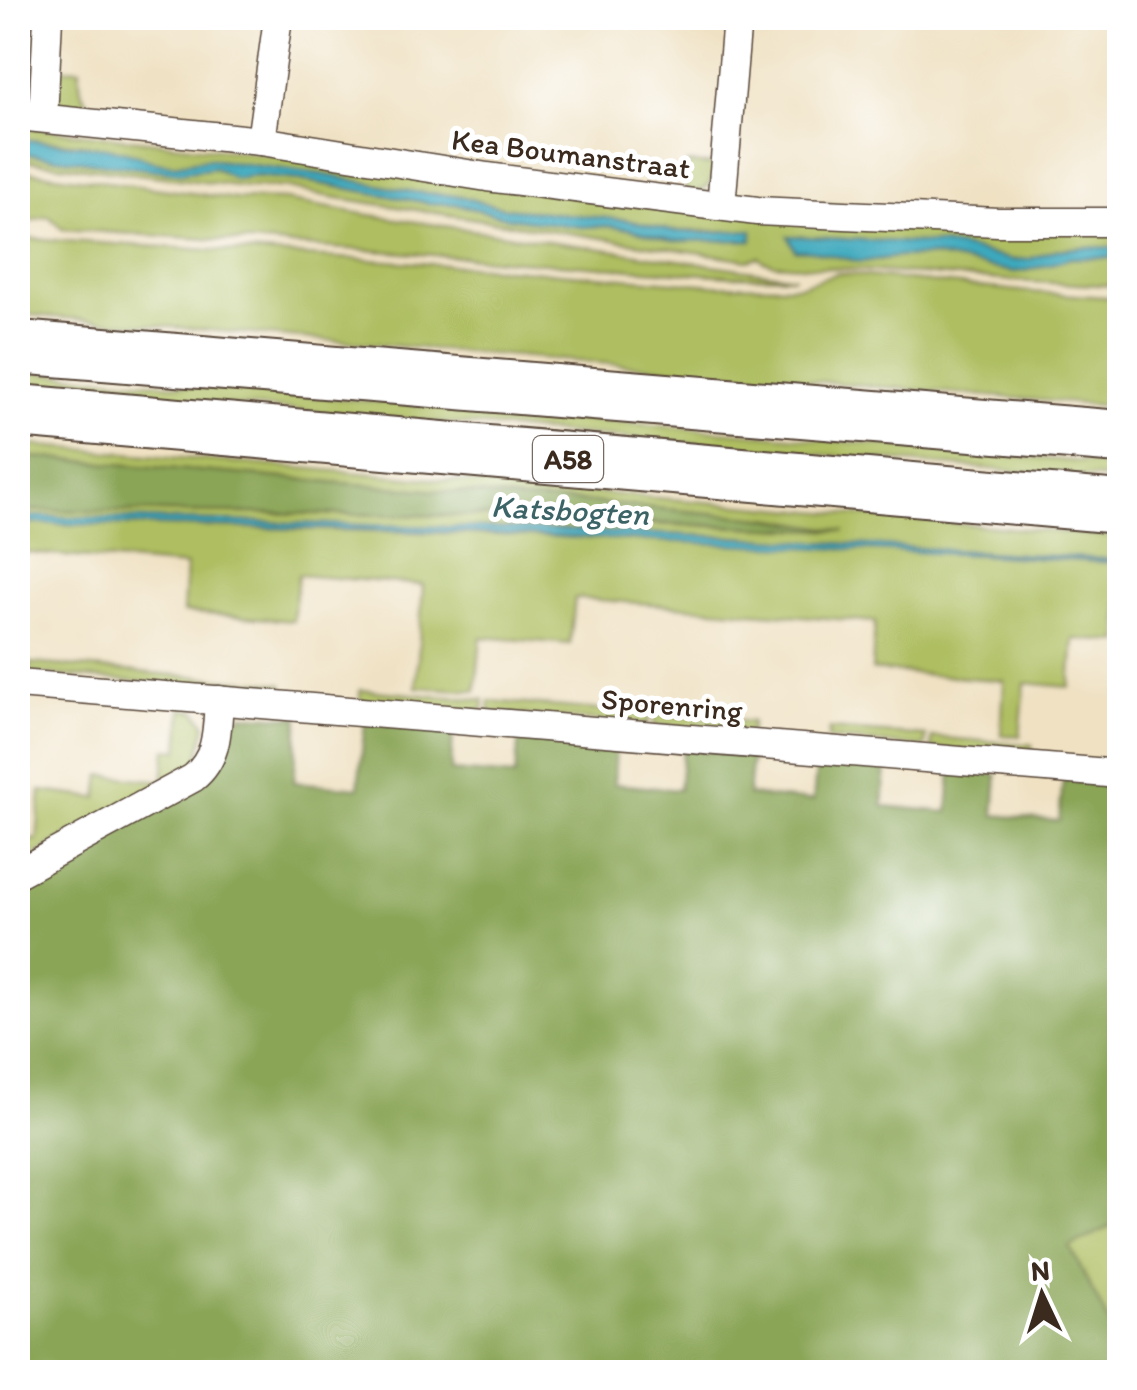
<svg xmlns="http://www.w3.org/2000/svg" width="1137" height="1390" viewBox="0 0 1137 1390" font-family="Itim,sans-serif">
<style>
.green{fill:#aebe61;stroke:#747440;stroke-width:2.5}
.forest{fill:#8aa557;stroke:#62683a;stroke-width:2.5}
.water{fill:#3ea9bd;stroke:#3c6a6e;stroke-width:2.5}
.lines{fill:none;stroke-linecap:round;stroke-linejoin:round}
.street-casing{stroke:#564537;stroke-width:31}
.highway-casing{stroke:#564537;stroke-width:56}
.street{stroke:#fff;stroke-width:28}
.highway{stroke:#fff;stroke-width:52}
.labels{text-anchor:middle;stroke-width:10;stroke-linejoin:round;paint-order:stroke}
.shield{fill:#fff;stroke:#766a62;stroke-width:2.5}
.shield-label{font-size:28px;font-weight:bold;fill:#3b2a1e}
.street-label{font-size:30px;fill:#3b2a1e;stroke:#fff}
.water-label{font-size:32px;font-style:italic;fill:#3c6366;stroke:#fff}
</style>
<rect width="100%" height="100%" fill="#fff"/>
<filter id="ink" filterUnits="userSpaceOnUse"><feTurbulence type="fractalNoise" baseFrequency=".01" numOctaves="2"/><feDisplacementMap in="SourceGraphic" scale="20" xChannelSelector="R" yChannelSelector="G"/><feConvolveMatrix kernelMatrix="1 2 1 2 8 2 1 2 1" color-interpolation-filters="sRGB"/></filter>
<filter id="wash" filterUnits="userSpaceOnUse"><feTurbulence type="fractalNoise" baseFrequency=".0048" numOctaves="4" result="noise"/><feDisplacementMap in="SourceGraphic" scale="40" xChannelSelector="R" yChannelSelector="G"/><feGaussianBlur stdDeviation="2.25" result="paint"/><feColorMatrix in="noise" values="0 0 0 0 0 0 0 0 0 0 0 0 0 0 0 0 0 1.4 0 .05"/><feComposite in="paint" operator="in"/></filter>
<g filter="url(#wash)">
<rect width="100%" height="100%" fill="#efe1c2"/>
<!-- green -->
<g class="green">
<path d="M18,66H35C34,86 36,94 18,105Z"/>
<path d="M57,68L80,69C79,90 81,100 100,111L76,110L59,103L54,92Z"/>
<polygon points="18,126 286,157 1119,231 1119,248 1086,247 1055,250 1030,259 1012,260 961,247 939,244 789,236 795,250 813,251 861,262 896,257 933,256 1014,272 1029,270 1071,258 1119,258 1119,286 1031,282 774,264 763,261 759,257 748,260 331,197 284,187 246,187 18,160 18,153 179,173 215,168 235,179 256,176 300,180 429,203 456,204 510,218 581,227 609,226 630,229 673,241 751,240 752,231 672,231 626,220 503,208 458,196 414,192 320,174 207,159 174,165 154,162 137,155 81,144 18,139"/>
<path d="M687,163L716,165C710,187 708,191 685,194Z"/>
<polygon points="18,170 236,199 285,200 369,215 795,277 732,276 62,229 49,216 18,224"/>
<polygon points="18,238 482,267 713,285 799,286 838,273 1030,292 1119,298 1119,407 18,314"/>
<polygon points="18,371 1119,465 1119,480 18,387"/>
<polygon points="18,444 1119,537 1120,560 731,537 560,530 18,516 18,510 481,516 645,524 837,530 774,519 588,502 518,500 486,495 18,456"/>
<path d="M18,523C385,530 753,540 1119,563V642L1074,639L1070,687L1025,683L1020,736L1001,735L1004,681L872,670L875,622L575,598L570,644L481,637L476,691L416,687L423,585L298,575L293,621L183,612L186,566L18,552Z"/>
<polygon points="31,663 283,684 283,693 30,673"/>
<polygon points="360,690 484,700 483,711 360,701"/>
<polygon points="490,701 649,714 648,725 489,712"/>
<polygon points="182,709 196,711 206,725 197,764 18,864 18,838 37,840 41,791 98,798 101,775 163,781 166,749 179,750"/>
<polygon points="655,714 752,722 750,733 654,725"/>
<polygon points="829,729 926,736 925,747 828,739"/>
<polygon points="932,737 1032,745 1032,756 931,748"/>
<polygon points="1119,1222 1119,1337 1111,1327 1069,1246"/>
</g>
<!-- forest -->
<g class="forest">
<polygon points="18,456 486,495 518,500 577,501 761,518 845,531 481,516 18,510"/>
<polygon points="241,715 299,717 294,782 358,788 365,723 453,730 451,771 515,776 519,736 616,743 614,784 679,790 683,749 752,755 748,795 813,801 817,760 886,766 883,806 948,812 951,771 997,775 994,815 1059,821 1063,780 1119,785 1119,1222 1070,1247 1111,1327 1119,1337 1119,1372 18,1372 18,881 198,784 229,726"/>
</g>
<!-- water -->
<g class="water">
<polygon points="18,139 109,148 137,155 154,162 174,165 207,159 320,174 414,192 458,196 503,208 626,220 672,231 701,233 752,230 752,240 673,241 630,229 609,226 581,227 510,218 456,204 429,203 300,180 256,176 235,179 215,168 179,173 18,153"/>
<polygon points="788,236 939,244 961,247 1012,260 1030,259 1055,250 1086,247 1119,248 1119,258 1071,258 1029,270 1014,272 933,256 896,257 861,262 813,251 795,250"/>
<polygon points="18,516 560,530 731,537 1119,560 1120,563 984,555 424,531 18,523"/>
</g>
</g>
<g filter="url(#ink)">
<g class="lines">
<defs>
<g id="street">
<polyline points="18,116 261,141 487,177 757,211 998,222 1120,222"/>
<polyline points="43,118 48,18"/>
<polyline points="261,141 278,18"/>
<polyline points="721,206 737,18"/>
<polyline points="18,684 1120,774"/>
<path d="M18,873L193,778C218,758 217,731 219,700"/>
</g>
<g id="highway">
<polyline points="18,347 1120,437"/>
<polyline points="18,411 1120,507"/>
</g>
</defs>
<!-- street casing -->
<use href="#street" class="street-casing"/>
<!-- highway casing -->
<use href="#highway" class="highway-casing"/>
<!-- street -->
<use href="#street" class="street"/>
<!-- highway -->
<use href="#highway" class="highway"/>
</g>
</g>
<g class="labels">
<!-- shield labels -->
<rect class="shield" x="533" y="436" width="70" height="46" rx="8"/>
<g class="shield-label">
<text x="568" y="469">A58</text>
</g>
<!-- street labels -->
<g class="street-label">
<text transform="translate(571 154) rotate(7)" y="10">Kea Boumanstraat</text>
<text transform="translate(672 705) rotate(5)" y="10">Sporenring</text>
</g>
<!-- water labels -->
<g class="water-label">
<text transform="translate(570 510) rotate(3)" y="11">Katsbogten</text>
</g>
</g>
<!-- margin -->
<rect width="1137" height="1390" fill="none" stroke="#fff" stroke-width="60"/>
<!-- north arrow -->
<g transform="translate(1042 1295) rotate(356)" stroke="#ffffff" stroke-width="8" paint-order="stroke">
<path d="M0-8L18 38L0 25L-18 38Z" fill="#3b2a1e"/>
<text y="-15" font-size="28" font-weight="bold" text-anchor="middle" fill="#3b2a1e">N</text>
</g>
</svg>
